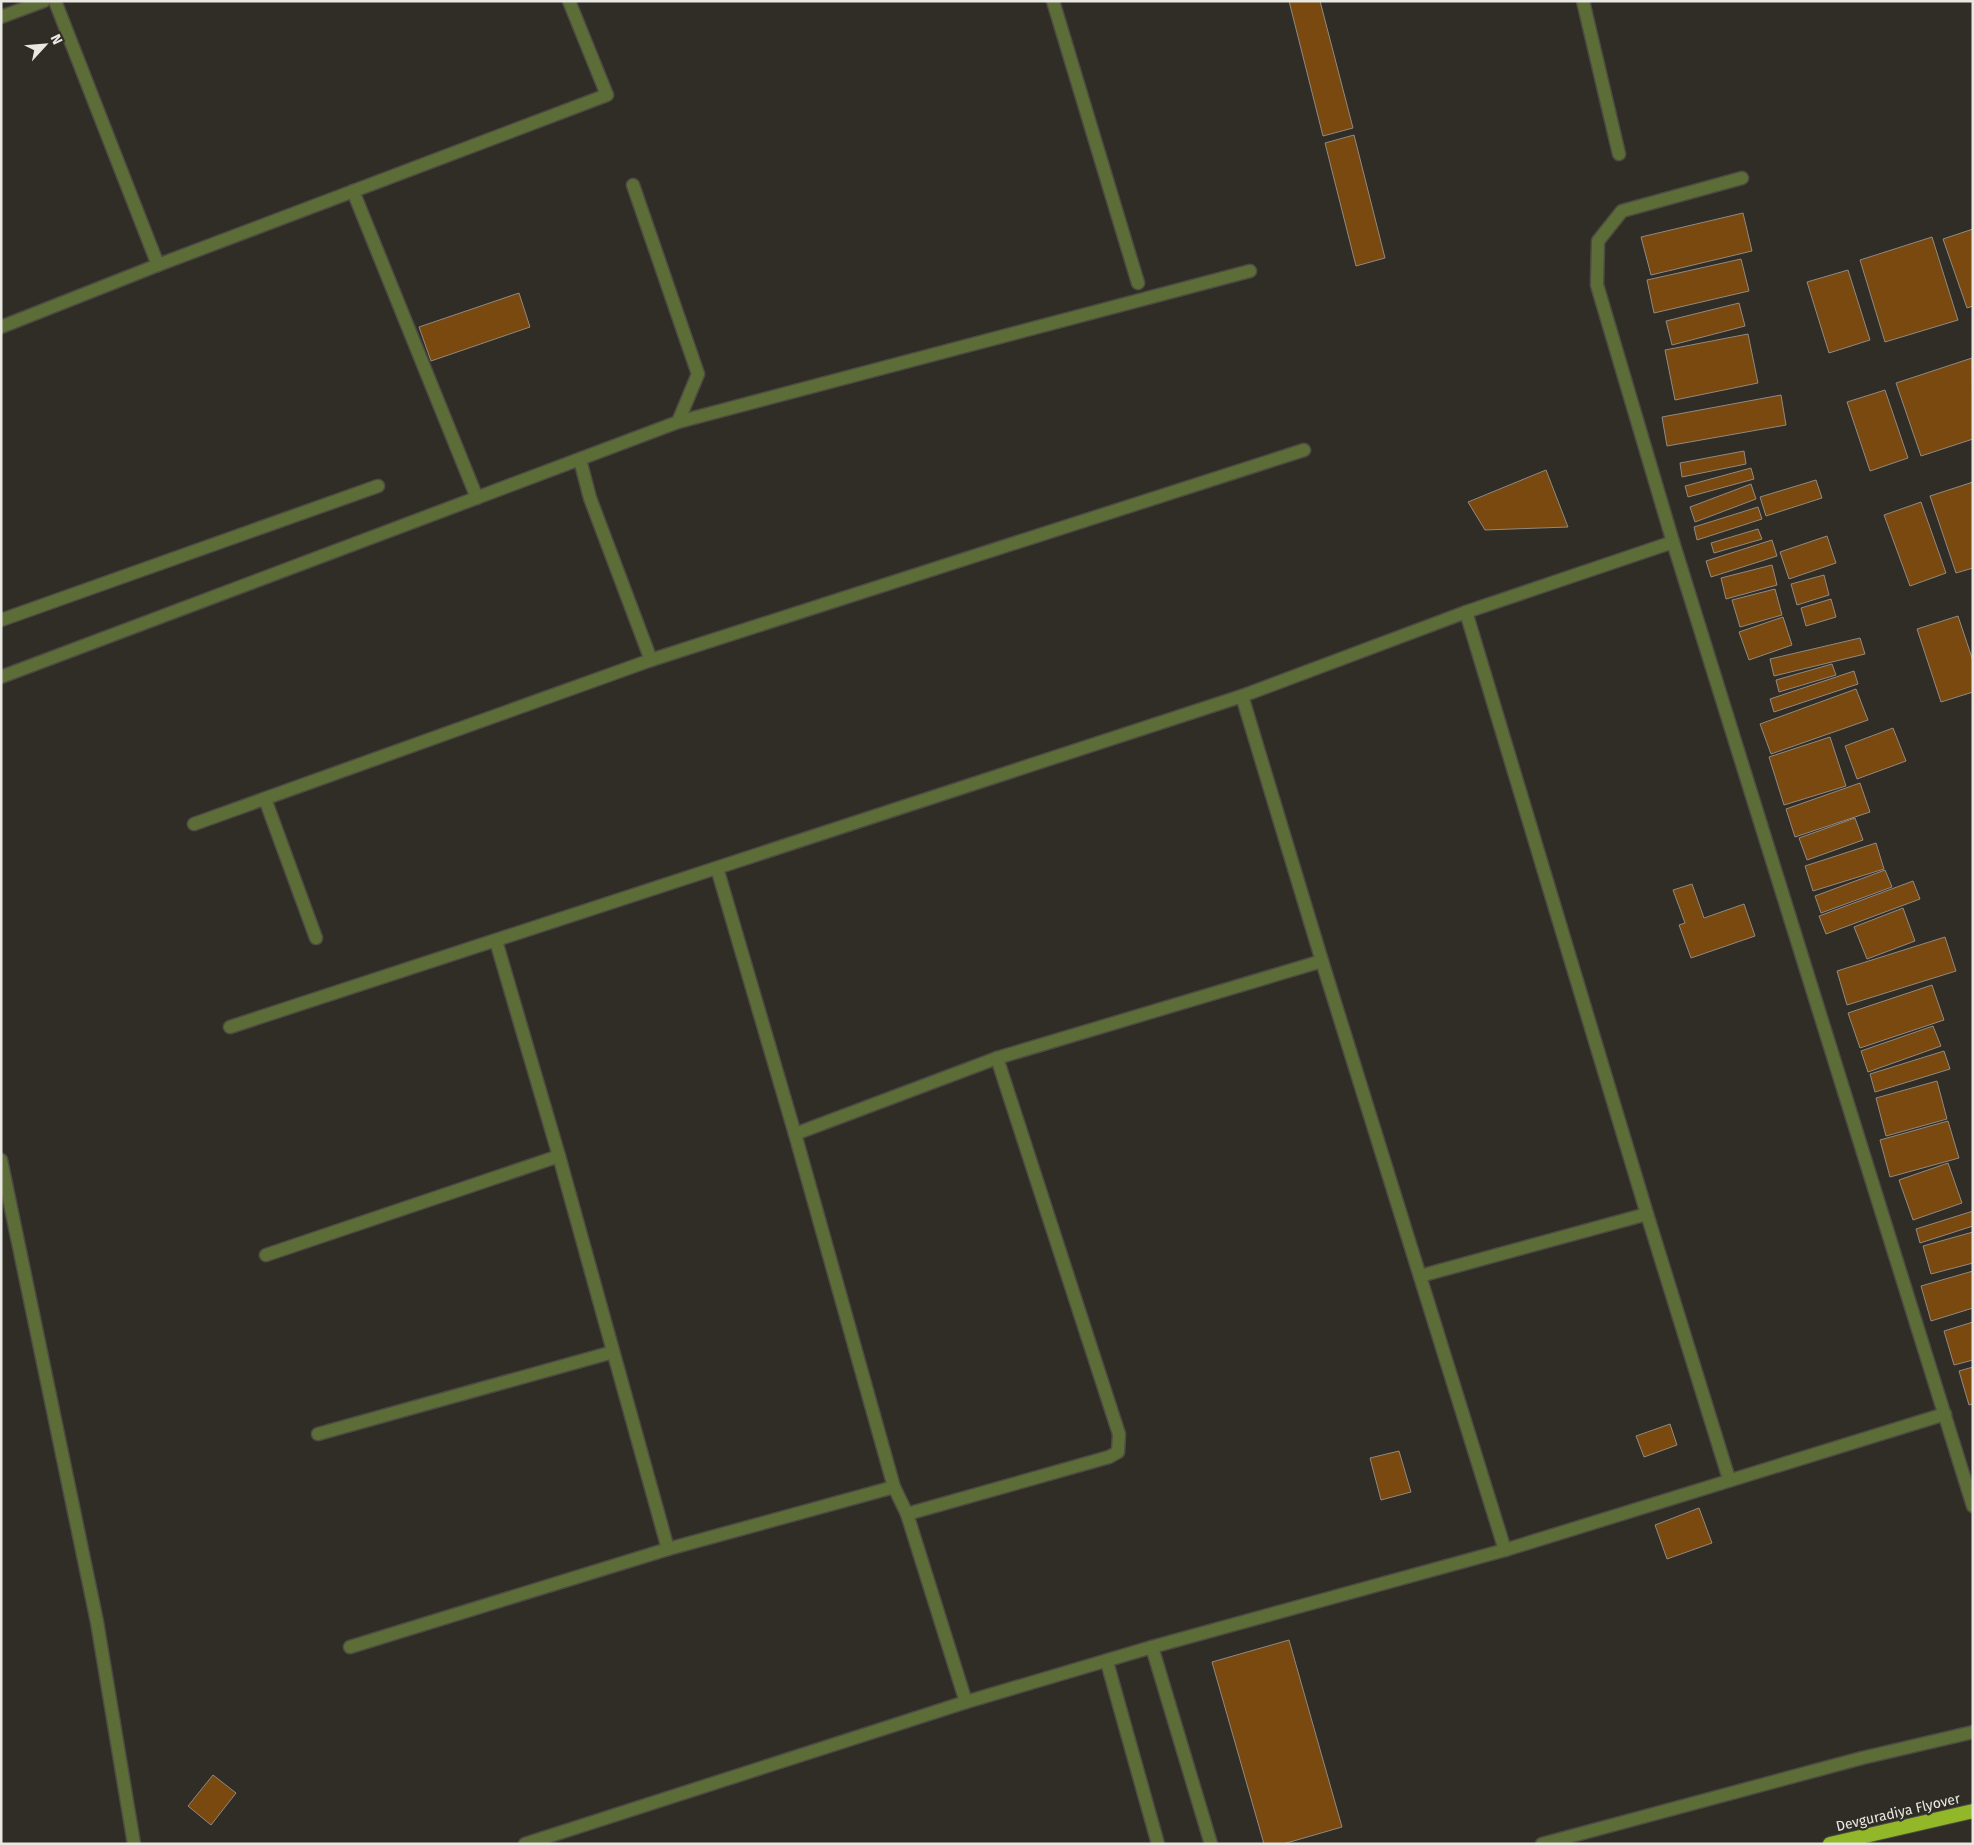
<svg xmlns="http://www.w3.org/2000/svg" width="1974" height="1845" viewBox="0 0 1974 1845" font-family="'Fira Sans',sans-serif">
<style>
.building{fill:#79490f;stroke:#918982}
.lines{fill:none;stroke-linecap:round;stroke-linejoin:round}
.minor-casing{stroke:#4d4b43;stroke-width:15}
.tertiary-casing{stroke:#4d4b43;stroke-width:15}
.trunk-casing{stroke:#4d4b43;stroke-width:16}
.minor{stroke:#5c6d37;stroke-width:12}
.tertiary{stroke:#5c6d37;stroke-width:12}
.trunk{stroke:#92b729;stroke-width:14}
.labels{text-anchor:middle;stroke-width:4.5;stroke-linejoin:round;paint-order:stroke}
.street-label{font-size:14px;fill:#eae8e3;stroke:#2f2d25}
</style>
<rect width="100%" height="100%" fill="#2f2d25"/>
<!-- building -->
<g class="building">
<polygon points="1289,1 1320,1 1353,128 1323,136"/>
<polygon points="1354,135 1385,258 1356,266 1325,143"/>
<polygon points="1743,213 1752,251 1651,275 1641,237"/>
<polygon points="1973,229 1973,306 1967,308 1943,239"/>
<polygon points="1932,237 1958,320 1885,342 1860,260"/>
<polygon points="1741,259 1749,291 1654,313 1647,280"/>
<polygon points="1848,270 1870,340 1829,353 1807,282"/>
<polygon points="519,293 530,327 431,361 419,327"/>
<polygon points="1739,303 1745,326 1672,345 1666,321"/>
<polygon points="1748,334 1758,383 1675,400 1665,350"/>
<polygon points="1972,358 1973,439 1921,456 1896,383"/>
<polygon points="1885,390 1908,458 1870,471 1847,402"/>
<polygon points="1781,395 1786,425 1667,446 1662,417"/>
<polygon points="1744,451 1746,464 1682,477 1680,463"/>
<polygon points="1751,468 1754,479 1688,497 1685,486"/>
<polygon points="1546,470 1568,527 1485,530 1468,502"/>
<polygon points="1816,480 1822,498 1766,516 1760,497"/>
<polygon points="1973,482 1973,568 1956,573 1930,496"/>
<polygon points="1751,484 1756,499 1695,522 1690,507"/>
<polygon points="1921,502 1946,573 1910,586 1884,515"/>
<polygon points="1758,507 1762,519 1697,540 1694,527"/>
<polygon points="1758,529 1762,539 1714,553 1711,543"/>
<polygon points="1827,536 1836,563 1789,579 1780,552"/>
<polygon points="1772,540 1777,556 1711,577 1706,561"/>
<polygon points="1772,565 1777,585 1726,599 1721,578"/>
<polygon points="1824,575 1829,595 1797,605 1791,584"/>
<polygon points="1775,589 1782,615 1740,627 1732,600"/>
<polygon points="1831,599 1836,617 1806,626 1801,608"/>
<polygon points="1958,616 1973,661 1973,692 1941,702 1917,629"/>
<polygon points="1783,617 1792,645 1749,660 1739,632"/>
<polygon points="1860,638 1865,654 1774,676 1770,659"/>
<polygon points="1832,664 1836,675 1779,692 1776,680"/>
<polygon points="1854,671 1858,684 1774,712 1770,699"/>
<polygon points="1856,689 1868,720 1771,754 1760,724"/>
<polygon points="1893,728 1906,761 1857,779 1845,746"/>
<polygon points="1830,737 1846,786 1784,805 1769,757"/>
<polygon points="1860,783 1870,812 1795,837 1786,809"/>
<polygon points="1855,818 1863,840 1807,860 1799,838"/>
<polygon points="1876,843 1884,869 1813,891 1805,866"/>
<polygon points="1885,870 1892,887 1821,913 1815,896"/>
<polygon points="1913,881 1920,899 1826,934 1819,916"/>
<polygon points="1692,884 1704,918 1744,904 1755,936 1691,958 1679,925 1685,923 1673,890"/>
<polygon points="1903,908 1915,941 1867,959 1854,927"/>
<polygon points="1945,937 1956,971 1847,1005 1837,971"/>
<polygon points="1932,985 1944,1020 1860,1048 1848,1013"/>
<polygon points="1933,1026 1941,1046 1868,1072 1861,1051"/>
<polygon points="1944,1051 1950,1069 1875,1092 1870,1074"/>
<polygon points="1937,1081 1947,1119 1886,1136 1876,1098"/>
<polygon points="1948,1121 1959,1158 1890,1177 1880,1140"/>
<polygon points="1948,1163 1962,1203 1913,1220 1899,1180"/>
<polygon points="1973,1211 1973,1226 1920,1243 1916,1229"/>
<polygon points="1973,1232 1973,1263 1931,1274 1923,1246"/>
<polygon points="1973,1271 1973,1308 1931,1321 1921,1286"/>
<polygon points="1973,1322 1973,1360 1954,1365 1944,1331"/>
<polygon points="1973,1367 1973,1404 1969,1405 1959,1371"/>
<polygon points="1670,1424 1677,1445 1644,1457 1636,1436"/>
<polygon points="1399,1451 1411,1492 1381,1500 1370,1458"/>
<polygon points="1699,1508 1712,1543 1667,1559 1655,1525"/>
<polygon points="1289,1640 1342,1827 1283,1844 1264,1844 1212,1662"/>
<polygon points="213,1775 236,1793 211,1825 188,1806"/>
</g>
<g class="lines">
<defs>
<g id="minor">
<polyline points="55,1 158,265"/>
<polyline points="1053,1 1138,283"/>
<polyline points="1583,1 1619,154"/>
<polyline points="1,17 44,1"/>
<polyline points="1742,178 1622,211 1598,241 1597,285 1673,542 1973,1506"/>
<polyline points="353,191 477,498"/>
<polyline points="1,327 158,265 607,95 569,1"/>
<polyline points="678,422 1250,271"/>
<polyline points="580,460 590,498 651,660 1304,450"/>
<polyline points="1466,612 1647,1214 1729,1479"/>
<polyline points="1,620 378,486"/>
<polyline points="1,677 678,422 698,374 633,185"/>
<polyline points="1242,696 1322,961 1505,1550"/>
<polyline points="265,799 316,938"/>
<polyline points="194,824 651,660"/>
<polyline points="717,868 795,1134 894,1487 907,1514 966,1702 1152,1647 1505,1550 1945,1414"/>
<polyline points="496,941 559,1156 668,1549"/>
<polyline points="230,1027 1242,696 1466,612 1673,542"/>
<polyline points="795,1134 997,1058 1322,961"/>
<polyline points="1,1160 97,1622 134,1844"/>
<polyline points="266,1255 559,1156"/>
<polyline points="1420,1276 1647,1214"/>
<polyline points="318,1434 613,1352"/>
<polyline points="907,1514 1109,1457 1118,1452 1119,1434 997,1058"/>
<polyline points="350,1647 668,1549 894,1487"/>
<polyline points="1152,1647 1211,1844"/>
<polyline points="1107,1662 1158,1844"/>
<polyline points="525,1844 966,1702"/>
</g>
<polyline id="tertiary" points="1542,1844 1862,1758 1973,1732"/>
<polyline id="trunk" points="1830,1844 1973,1811"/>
</defs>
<!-- minor casing -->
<use href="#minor" class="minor-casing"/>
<!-- tertiary casing -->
<use href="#tertiary" class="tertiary-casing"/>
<!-- trunk casing -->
<use href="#trunk" class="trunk-casing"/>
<!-- minor -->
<use href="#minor" class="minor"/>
<!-- tertiary -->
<use href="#tertiary" class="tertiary"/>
<!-- trunk -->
<use href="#trunk" class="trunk"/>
</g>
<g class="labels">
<!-- street labels -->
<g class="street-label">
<text transform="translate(1898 1812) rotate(-13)" y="5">Devguradiya Flyover</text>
</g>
</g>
<!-- border -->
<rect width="1974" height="1845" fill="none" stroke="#eae8e3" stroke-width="5"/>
<!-- north arrow -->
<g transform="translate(45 45) rotate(64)" stroke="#2f2d25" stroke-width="4" paint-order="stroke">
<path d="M0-4L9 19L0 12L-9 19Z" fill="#eae8e3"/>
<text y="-8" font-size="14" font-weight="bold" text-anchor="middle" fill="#eae8e3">N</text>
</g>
</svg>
